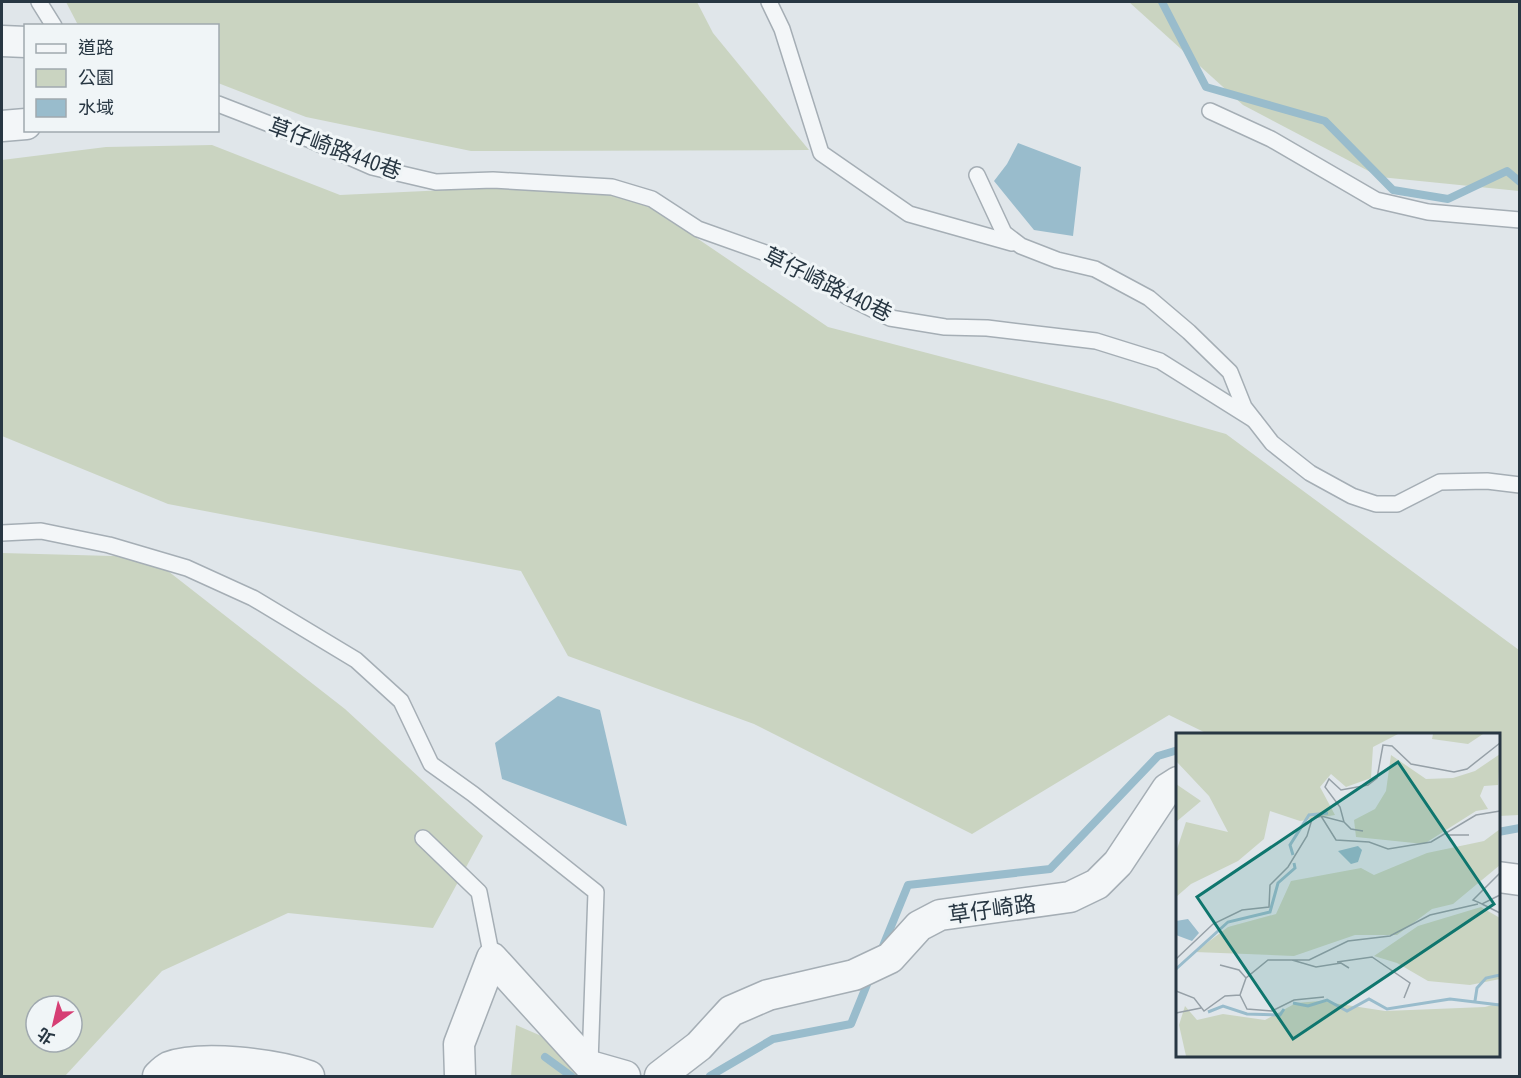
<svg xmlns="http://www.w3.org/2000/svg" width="1521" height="1078" viewBox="0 0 1521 1078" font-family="'PT Sans Narrow','Noto Sans TC',sans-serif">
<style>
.green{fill:#cad4c1;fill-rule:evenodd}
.water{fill:#99bccc}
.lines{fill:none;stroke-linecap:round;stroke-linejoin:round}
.stream{stroke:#99bccc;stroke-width:8}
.lane-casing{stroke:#a5aeb5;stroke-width:18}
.street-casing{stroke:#a5aeb5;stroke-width:33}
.lane{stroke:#f3f6f8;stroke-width:15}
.street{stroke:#f3f6f8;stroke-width:30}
.labels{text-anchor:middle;stroke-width:6;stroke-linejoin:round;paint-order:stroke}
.street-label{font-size:22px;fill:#283743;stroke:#f0f5f7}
.inset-river{fill:none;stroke:#99bccc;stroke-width:3}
.inset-road{fill:none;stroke:#96a0a7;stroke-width:1.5}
.view{fill:#0f766e;fill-opacity:0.15;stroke:#0f766e;stroke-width:3}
.inset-edge{fill:none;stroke:#283743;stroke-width:3}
</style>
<rect width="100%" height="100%" fill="#e0e6ea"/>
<!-- green -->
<g class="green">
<polygon points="66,2 697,2 713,33 809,150 471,151 306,117 218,83 218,26 78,25"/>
<polygon points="1129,2 1519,2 1519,191 1380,177 1243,105"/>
<polygon points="212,145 340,195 614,182 828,327 1110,401 1226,434 1519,650 1519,815 1499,816 1498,734 1208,734 1169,715 972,834 754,724 568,656 521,571 168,504 2,436 2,160 106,147"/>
<path d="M2,553L150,557L345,709L483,836L433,928L288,913L162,971L65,1076H2ZM36,1006H72V1042H36Z"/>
<polygon points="516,1025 634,1076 511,1076"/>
</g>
<!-- water -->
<g class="water">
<polygon points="1018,143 1081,167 1073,236 1034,230 994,181 1007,164"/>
<polygon points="558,696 600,710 627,826 502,779 495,743"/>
</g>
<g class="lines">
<!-- stream -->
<g class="stream">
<polyline points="1162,2 1206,87 1325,121 1393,190 1448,199 1507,171 1520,182"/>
<polyline points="1498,832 1520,828"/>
<polyline points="881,951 908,885 1050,869 1158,756 1178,750"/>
<polyline points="545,1057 571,1076"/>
<polyline points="710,1076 773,1039 851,1024 870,977"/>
</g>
<defs>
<g id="lane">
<polyline points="39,2 54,26"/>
<polyline points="769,2 782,29 821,153 909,214 1012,243"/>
<polyline points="218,104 308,139 372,167 436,182 493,180 612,187 652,199 698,229 788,261 848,297 890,318 945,327 987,328 1096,341 1160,361 1254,420"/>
<polyline points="1210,111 1271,139 1376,200 1428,212 1520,220"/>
<polyline points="977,175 1004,233 1021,246 1057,260 1095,269 1149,298 1189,332 1230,372 1244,407 1272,443 1310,473 1352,496 1376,504 1397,504 1440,482 1487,481 1520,485"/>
<polyline points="2,533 41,531 109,545 187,568 253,598 356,660 401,701 431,764 473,794 596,892 590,1063"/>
<polyline points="423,838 479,892 492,958"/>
</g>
<g id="street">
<polyline points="2,41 26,42"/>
<polyline points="2,126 26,124"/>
<polyline points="1498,877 1520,880"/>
<path d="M158,1076C161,1073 165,1069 169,1067C201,1055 276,1064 309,1076"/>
<polyline points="460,1076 459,1044 492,958 590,1066 625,1076"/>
<polyline points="660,1076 699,1046 731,1011 768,995 854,975 890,958 919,926 940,915 1070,897 1097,884 1118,863 1167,789 1178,782"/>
</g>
</defs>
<!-- lane casing -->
<use href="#lane" class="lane-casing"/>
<!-- street casing -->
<use href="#street" class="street-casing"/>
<!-- lane -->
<use href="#lane" class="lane"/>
<!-- street -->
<use href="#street" class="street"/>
</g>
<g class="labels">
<!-- street labels -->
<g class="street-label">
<text transform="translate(335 148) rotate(20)" y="8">草仔崎路440巷</text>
<text transform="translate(828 284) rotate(26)" y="8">草仔崎路440巷</text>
<text transform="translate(992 909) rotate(-8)" y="8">草仔崎路</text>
</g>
</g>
<!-- overview -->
<g transform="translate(1176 733)">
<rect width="324" height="324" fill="#e0e6ea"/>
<path d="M0,1H222L197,14L195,45L170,54L155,41L144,54L159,82L124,88L94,78L88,106L62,128L15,151L0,164V119L10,89L52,99L33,63L0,28ZM257,1H307L292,11L256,6ZM324,21L322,52L308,53L304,63L312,76L300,78L248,111L180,104L178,87L199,76L210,58L215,22L250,46L277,45L299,38ZM0,51L25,68L0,89ZM324,96V132L277,171L256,176L221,202H179L118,223L19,219L52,194L100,181L115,148L185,135L198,142L251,120L308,108ZM305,174L324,185V246L294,252L252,248L221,230L198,223L242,193ZM144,268L209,278L309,274L324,270V323H10L3,292L9,273L21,287L47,281L89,287L120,270Z" fill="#cad4c1"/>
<path d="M182,113L186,117L182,129L175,131L162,118ZM12,186L23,200L16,208L0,202V188Z" fill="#99bccc"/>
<path class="inset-river" d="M117,122L114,112L133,82L152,80M0,236L52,189L94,179L102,150L119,135L118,130M299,268L301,255L310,245L324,242M117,270L132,273L151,267L171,278L193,266L211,276L274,266L324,272M32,279L47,273L71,281L104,282L108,276"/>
<path class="inset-road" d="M145,83L160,107L193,109L212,116L255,109L300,82L324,78M168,89L175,96L187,98M270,102H293M324,140L297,167L306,171L324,162M306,171L324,180M0,226L37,191L66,177L93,174L94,152L112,134L131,103L136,86L145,83L168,89L164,74L149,54L153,46L165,57L192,52L201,45L207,12L216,13L235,31L278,39L291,36L324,10M116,227L140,234L165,230L173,235M161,229L196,224L234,250L228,265M44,232L63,237L70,245M0,258L18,265L28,278L49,263L64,262L70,245L92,227H133L172,208L214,203L254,182L302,171M64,262L71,276L96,278L118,267L148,264M0,280L25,275"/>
<path class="view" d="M222,29L318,171L117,306L21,164Z"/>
<rect width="324" height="324" class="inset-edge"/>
</g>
<!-- border -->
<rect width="1521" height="1078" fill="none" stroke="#283743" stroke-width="6"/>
<!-- legend -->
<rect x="24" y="24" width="195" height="108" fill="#f0f5f7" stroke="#a0a9af" stroke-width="1.5"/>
<rect x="36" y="44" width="30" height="9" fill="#f3f6f8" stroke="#a0a9af" stroke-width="1.5"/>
<text x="78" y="54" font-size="18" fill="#283743">道路</text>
<rect x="36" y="69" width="30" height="18" fill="#cad4c1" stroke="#a0a9af" stroke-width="1.5"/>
<text x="78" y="84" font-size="18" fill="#283743">公園</text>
<rect x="36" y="99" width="30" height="18" fill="#99bccc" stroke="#a0a9af" stroke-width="1.5"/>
<text x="78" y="114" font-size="18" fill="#283743">水域</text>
<!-- north arrow -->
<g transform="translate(54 1024) rotate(214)"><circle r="28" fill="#f0f5f7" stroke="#a0a9af" stroke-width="1.5"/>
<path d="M0-4.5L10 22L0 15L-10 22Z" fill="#d63e74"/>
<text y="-9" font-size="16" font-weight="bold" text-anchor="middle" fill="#283743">北</text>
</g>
</svg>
